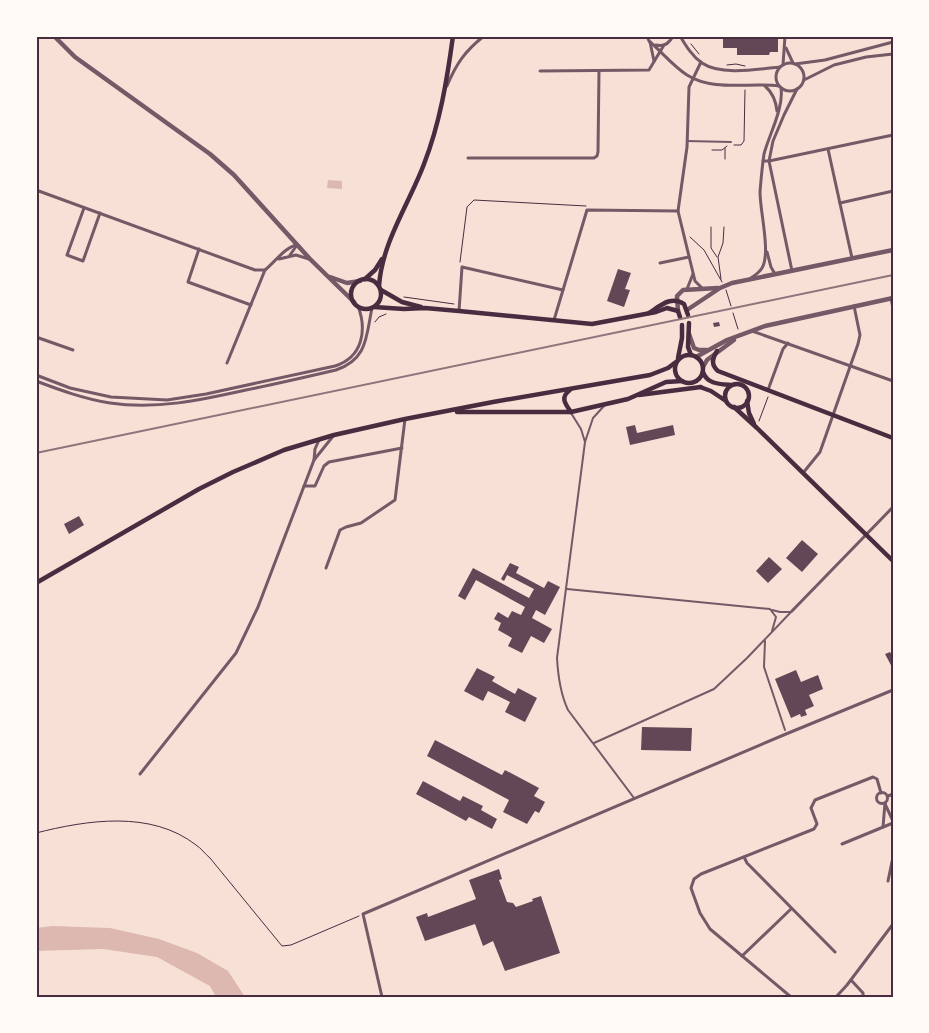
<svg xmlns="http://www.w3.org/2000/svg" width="929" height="1033" viewBox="0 0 929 1033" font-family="'PT Serif',serif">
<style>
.water{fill:#dcb8b0}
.building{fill:#644757}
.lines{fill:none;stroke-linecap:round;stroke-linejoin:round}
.path{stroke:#4a2c40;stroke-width:1}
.service{stroke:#755966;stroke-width:2}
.minor{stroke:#755966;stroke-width:3}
.tertiary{stroke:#755966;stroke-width:4.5}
.secondary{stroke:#4a2c40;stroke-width:4.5}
.rail{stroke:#8f747c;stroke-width:2}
.neatline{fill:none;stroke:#4a2c40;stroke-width:2}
</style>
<rect width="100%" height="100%" fill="#f7e1d7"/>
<!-- water -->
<g class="water">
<polygon points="328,180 342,181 342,189 327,188"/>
<polygon points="52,926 110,928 159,939 197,953 228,971 245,997 216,997 210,986 157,957 103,949 36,951 36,928"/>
</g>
<!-- building -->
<g class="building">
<polygon points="723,36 778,36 778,52 770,52 769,55 737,55 737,48 723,48"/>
<polygon points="618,269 631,273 625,289 630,290 624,307 607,301"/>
<polygon points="719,322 720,326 714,327 713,323"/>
<polygon points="635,425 637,433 673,425 675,435 630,445 626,427"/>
<polygon points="79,516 84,525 69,534 64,524"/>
<polygon points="802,540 818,554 802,572 786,558"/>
<polygon points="769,557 782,569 768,583 756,571"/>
<polygon points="510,563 519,567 516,573 544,588 548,581 560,587 545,615 536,610 532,618 552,629 544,643 531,636 522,653 508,646 512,638 498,630 501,623 494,619 498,612 508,618 512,611 521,615 525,607 476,580 465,600 458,596 473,568 529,598 534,589 507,575 504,581 501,579"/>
<polygon points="890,652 893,657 893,669 885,654"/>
<polygon points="477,668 495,677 492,681 515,694 518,688 537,698 525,722 505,712 510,702 488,691 483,701 464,691"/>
<polygon points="796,670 801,682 818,675 823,689 809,695 814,706 805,710 807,715 801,717 800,714 791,718 775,679"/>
<polygon points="642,727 692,728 691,751 641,750"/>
<polygon points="435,740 502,775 505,770 539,788 534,796 545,802 539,813 535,811 527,824 503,812 509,800 427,756"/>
<polygon points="423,781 460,801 463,796 483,806 481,810 497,819 492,829 469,817 466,821 416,794"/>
<polygon points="499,869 502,879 499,880 507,902 513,903 516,907 533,901 532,899 541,896 560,953 505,971 493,941 483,946 475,924 425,941 416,917 427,913 428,917 476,899 469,880"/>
</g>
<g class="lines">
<!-- path -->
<g class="path">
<polyline points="691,44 699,54"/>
<polyline points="727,65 736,64 745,66"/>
<polyline points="734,145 741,145 744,141 745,90"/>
<polyline points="712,150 722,150 727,146"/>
<polyline points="725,159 725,148"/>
<polyline points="711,227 711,248 717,257"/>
<polyline points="690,237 704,250 722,282"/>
<polyline points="460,262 467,207 474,200 586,206"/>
<polyline points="721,279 718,257 723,243 724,227"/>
<polyline points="726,290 731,306"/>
<polyline points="404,297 454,304"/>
<polyline points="733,313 738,329"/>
<polyline points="375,322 379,317 386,314"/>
<polyline points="759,421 768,397"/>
<path d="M36,833C87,820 151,810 196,845C201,848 205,854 210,858L282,946L291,945L359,916"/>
</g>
<!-- service -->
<g class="service">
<polyline points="687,141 731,142"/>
<path d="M604,406L593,418L585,442L557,658C558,676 560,693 568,710L634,798"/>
<polyline points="571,413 581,429 585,442"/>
<polyline points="567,589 770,609 776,617 772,631"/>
<polyline points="772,610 780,612 791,612"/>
<polyline points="765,641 764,667 785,730"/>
<polyline points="594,743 714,689 747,658 792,611"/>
</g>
<!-- minor -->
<g class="minor">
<path d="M647,36L649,41C662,52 673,66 687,75C714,92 750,82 779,86"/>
<path d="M680,36C686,46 692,56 702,63C721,76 759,69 780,67"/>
<polyline points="650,42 654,61"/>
<path d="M656,45C664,47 669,44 673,36"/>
<polyline points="786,48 793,63"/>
<polyline points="701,62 689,87 687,147 678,211 695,281 702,288"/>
<circle cx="790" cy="77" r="14"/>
<polyline points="795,64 825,60 893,42"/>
<polyline points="783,65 785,36"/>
<polyline points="540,71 649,70 664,45"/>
<polyline points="804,80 834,65 866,57 893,54"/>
<path d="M447,86C456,64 465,51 484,36"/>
<path d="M765,86C773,93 776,101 777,111"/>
<polyline points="828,149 852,258"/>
<polyline points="468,158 594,158 597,156 598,152 599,71"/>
<polyline points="763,161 769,161 893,135"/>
<path d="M36,190L255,270H265C275,262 285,247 297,245"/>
<polyline points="840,203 893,191"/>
<polyline points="84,208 67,255 83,261 100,213"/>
<polyline points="199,249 188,282 251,305"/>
<polyline points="767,252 771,267 775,274"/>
<polyline points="290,255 297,245"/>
<polyline points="279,259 296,255 309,259"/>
<polyline points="660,263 689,257"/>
<polyline points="792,271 769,161 773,141 784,115 797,89"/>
<path d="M751,278C755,275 759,273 762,268C771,253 760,212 760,192C761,180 762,167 764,154C769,135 784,108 781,88"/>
<polyline points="687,289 693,274"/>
<polyline points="891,298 893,308"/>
<polyline points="459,311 462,267 563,290"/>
<polyline points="554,320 587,210 678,211"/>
<polyline points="752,331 893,381"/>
<polyline points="36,337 73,350"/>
<polyline points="227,363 265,270"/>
<path d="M36,375L70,388L111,397L167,400L206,394L335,366C363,357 367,330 358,306"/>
<path d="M36,381C60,390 84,399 110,403C156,410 201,400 246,390C276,384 306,377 336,370C368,359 366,336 372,308"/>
<polyline points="768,390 783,349 788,343"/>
<polyline points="314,460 315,449 319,440"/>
<polyline points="803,473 820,452 858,344 860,335 854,306"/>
<polyline points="304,486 315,486 324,466 329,462 402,448"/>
<polyline points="326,568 340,530 346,527 361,523 395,500 405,419"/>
<polyline points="792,611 893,507"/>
<polyline points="140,774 236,653 258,607 314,460 334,435"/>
<circle cx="882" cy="798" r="5.5"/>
<polyline points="888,796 893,794"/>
<polyline points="885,804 893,821"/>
<polyline points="883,827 885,803"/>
<polyline points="842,844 893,823"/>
<polyline points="744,857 747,863 835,952"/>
<polyline points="888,881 893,857"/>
<polyline points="742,956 791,909"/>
<polyline points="851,980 863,993 863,997"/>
<polyline points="382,997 363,914 786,734 893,690"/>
<polyline points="791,997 710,929 700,913 691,888 694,879 701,874 814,829 817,824 811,808 815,800 873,777 877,779 881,793"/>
<polyline points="836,997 847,985 893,924"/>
</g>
<!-- tertiary -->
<g class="tertiary">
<polyline points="54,36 75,57 210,154 234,175 310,259 354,302"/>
<polyline points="330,277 347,283 360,281"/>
<polyline points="687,310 720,288 732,283 893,250"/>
<polyline points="678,311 677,296 683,290 718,288"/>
<polyline points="689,334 694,348 699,350 707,350"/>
<polyline points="696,357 727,340 765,326 893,298"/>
<polyline points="703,367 707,360 734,340"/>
</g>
<!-- secondary -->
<g class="secondary">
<polyline points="365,279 375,270 382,259"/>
<circle cx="366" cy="294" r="15"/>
<path d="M379,286C382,242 409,204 424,164C440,123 447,80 453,36"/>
<polyline points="381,290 402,302 421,307"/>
<polyline points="374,307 404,309 425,308 459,311 592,324 656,312 667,308 678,311 680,317"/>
<path d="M649,313C660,306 671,295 684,304L688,315"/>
<polyline points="689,323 688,347 691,355"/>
<path d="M717,351C712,359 711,365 718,371L893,438"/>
<circle cx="689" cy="369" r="14"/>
<polyline points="678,358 682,338 682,325"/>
<path d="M703,372C707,384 719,384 731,385"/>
<circle cx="737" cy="396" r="12"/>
<polyline points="700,387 711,391 726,401"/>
<path d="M570,390C560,397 565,404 571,412"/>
<polyline points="639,395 701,387"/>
<polyline points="747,401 749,413 754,424"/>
<polyline points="734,407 757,428 893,561"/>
<polyline points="457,412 571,412 628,399 666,382 682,381"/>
<polyline points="36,583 199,489 233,472 284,450 334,435 405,419 493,402 650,375 668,368 676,362"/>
</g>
<!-- rail -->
<polyline class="rail" points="36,453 893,275"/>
</g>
<!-- border -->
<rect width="929" height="1033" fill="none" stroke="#fffaf5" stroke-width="75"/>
<rect x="38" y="38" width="854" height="958" class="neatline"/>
</svg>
